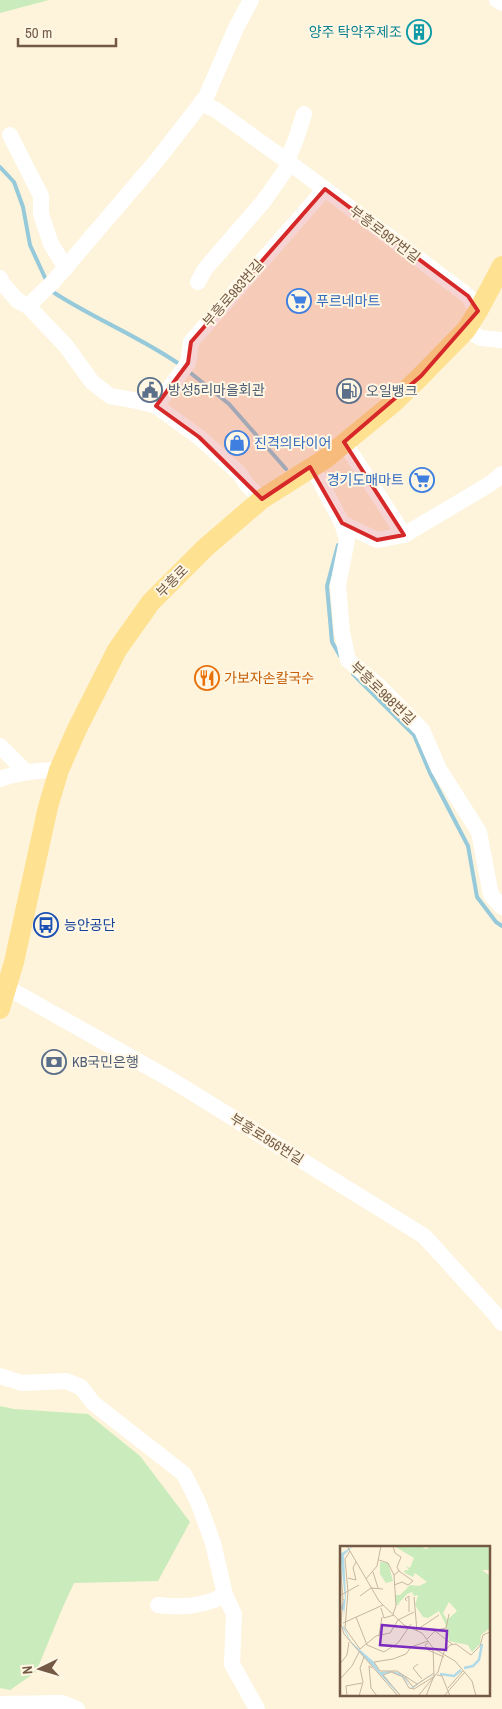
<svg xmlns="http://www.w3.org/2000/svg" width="502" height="1709" viewBox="0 0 502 1709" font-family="'Archivo Narrow','Noto Sans KR',sans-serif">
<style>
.green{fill:#caebbb}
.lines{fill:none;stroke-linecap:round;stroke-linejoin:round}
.stream{stroke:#96c9da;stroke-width:4}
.minor{stroke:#fff;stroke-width:16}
.major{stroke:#ffe192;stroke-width:20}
.marked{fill:#d62828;fill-opacity:0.2;stroke:#d62828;stroke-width:4;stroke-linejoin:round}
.labels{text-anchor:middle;stroke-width:4;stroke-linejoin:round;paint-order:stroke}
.culture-label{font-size:14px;fill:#0d838f;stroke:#fff7e4;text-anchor:end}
.street-label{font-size:14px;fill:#745a44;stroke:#fff7e4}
.shop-label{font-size:14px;fill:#366cbe;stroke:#fff7e4;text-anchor:start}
.service-label{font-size:14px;fill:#4e5e75;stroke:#fff7e4;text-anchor:start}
.food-label{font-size:14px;fill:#c56008;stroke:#fff7e4;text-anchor:start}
.transit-label{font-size:14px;fill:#164399;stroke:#fff7e4;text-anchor:start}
.inset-river{fill:none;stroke:#b0dae8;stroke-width:2.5}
.inset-road{fill:none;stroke:#c7b69f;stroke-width:1}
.view{fill:#7b2cbf;fill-opacity:0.15;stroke:#7b2cbf;stroke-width:2.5}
.inset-edge{fill:none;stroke:#745a44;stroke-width:2.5}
</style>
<rect width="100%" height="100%" fill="#fef4dc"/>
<!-- green -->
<g class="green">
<polygon points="0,0 49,0 0,13"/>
<polygon points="0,1406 14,1409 88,1414 140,1456 190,1522 158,1581 74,1583 62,1609 36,1672 10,1690 0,1688"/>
</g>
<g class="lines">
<!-- stream -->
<g class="stream">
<polyline points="0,167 14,182 23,207 30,245 47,282"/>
<path d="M51,288L53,292C94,319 141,337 182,366"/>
<polyline points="187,370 229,404 286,469"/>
<polyline points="338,545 327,586 332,642 340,656"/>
<polyline points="353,674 414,735 430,773 468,846 477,897 496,922 502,926"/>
</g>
<!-- minor -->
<g class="minor">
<polyline points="497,0 502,3"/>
<polyline points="201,103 216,110 287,161 415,256 468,296 478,311"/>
<polyline points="10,135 41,196 41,214 51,244 66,268"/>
<polyline points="0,278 2,283 18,301 28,306 66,346 92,382 110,396 138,401 156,406 199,437 239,473 248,486 262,499"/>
<polyline points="198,282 205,269 263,202 287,168 287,161 296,139 304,114"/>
<polyline points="28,306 53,282 158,159 206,97 236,28 251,0"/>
<polyline points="466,330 481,338 502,340"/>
<polyline points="156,406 188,363 191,342 325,189"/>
<polyline points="344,442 404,535 490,484 502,474"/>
<polyline points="312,466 342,523 347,540 338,585 342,632 348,660 380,687 422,730 439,769 479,832 491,895 502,907"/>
<polyline points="342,523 377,540 404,535"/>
<polyline points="0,746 26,772"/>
<path d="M0,779C19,772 39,770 59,770"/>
<polyline points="6,987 175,1082 424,1236 497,1316 502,1323"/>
<polyline points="0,1376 22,1383 66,1381 81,1387 93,1403 184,1474 198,1502 213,1543 225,1595 234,1614 232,1664 257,1709"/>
<path d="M158,1605C181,1608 205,1606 225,1595"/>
<polyline points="0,1704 62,1703 77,1709"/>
</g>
<!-- major -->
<polyline class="major" points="0,1009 14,962 48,807 59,770 77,729 117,650 151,602 205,548 262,499 325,459 392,404 421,376 466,330 478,311 502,266"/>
</g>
<!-- marked area -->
<path class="marked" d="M325,189L468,296L478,311L421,376L344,442L404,535L377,540L342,523L310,467L262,499L199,437L156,406L188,363L191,342Z"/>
<!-- icons -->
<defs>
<symbol id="building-ring" viewBox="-11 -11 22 22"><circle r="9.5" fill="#fff7e4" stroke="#0f9aa8" stroke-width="1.5"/><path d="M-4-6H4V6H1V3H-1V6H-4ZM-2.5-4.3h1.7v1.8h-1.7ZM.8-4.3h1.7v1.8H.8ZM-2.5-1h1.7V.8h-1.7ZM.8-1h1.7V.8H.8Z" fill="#0f9aa8"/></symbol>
<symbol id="supermarket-ring" viewBox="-11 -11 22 22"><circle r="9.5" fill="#fff7e4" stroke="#3f7fe0" stroke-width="1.5"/><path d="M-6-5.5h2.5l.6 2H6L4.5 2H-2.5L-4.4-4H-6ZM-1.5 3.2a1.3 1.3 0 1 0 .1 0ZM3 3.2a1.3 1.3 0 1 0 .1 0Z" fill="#3f7fe0"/></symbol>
<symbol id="civic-ring" viewBox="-11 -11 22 22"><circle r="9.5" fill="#fff7e4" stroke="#5c6f8a" stroke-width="1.5"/><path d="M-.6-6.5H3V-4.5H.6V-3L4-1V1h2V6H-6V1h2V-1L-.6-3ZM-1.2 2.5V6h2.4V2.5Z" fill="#5c6f8a"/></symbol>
<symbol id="fuel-ring" viewBox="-11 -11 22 22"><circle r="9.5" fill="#fff7e4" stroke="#5c6f8a" stroke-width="1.5"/><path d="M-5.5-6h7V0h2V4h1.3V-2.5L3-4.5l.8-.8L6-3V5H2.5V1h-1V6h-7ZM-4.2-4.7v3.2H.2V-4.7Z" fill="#5c6f8a"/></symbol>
<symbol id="shop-ring" viewBox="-11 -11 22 22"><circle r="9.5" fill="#fff7e4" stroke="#3f7fe0" stroke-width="1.5"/><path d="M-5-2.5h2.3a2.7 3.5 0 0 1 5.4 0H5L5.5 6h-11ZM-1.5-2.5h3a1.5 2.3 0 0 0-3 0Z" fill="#3f7fe0"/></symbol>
<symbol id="restaurant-ring" viewBox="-11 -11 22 22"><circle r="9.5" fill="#fff7e4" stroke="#e8710a" stroke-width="1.5"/><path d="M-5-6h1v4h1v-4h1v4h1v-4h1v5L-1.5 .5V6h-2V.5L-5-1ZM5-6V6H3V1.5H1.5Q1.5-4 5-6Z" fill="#e8710a"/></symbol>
<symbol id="bus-ring" viewBox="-11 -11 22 22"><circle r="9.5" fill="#fff7e4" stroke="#1a4fb4" stroke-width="1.5"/><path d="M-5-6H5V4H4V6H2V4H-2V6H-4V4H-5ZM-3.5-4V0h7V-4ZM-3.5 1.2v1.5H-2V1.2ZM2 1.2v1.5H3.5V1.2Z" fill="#1a4fb4"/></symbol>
<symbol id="bank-ring" viewBox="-11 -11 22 22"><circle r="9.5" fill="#fff7e4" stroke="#5c6f8a" stroke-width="1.5"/><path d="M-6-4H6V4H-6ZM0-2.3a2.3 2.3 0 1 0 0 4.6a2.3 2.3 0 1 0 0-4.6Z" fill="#5c6f8a"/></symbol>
</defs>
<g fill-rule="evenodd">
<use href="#building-ring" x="405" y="18" width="28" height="28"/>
<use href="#supermarket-ring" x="285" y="287" width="28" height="28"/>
<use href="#civic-ring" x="136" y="376" width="28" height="28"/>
<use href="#fuel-ring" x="335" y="377" width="28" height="28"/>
<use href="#shop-ring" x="223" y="429" width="28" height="28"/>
<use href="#supermarket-ring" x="408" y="466" width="28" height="28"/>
<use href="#restaurant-ring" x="193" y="664" width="28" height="28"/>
<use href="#bus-ring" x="32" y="911" width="28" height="28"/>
<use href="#bank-ring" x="40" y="1048" width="28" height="28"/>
</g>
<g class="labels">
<!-- culture labels -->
<g class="culture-label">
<text x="402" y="37">양주 탁약주제조</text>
</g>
<!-- street labels -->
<g class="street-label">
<text transform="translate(385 234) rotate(37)" y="5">부흥로997번길</text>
<text transform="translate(233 293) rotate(-49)" y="5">부흥로983번길</text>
<text transform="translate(172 581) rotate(-45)" y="5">부흥로</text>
<text transform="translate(383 693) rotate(44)" y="5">부흥로988번길</text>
<text transform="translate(267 1139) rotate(32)" y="5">부흥로956번길</text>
</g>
<!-- shop labels -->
<g class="shop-label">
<text x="316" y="306">푸르네마트</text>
<text x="254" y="448">진격의타이어</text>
<text x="404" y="485" text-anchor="end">경기도매마트</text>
</g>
<!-- service labels -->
<g class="service-label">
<text x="168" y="395">방성5리마을회관</text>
<text x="366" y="396">오일뱅크</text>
<text x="72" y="1067">KB국민은행</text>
</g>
<!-- food labels -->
<g class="food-label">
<text x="224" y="683">가보자손칼국수</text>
</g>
<!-- transit labels -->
<g class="transit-label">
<text x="64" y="930">능안공단</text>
</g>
</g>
<!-- overview -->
<g transform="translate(340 1546)">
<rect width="150" height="150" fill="#fef4dc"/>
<path d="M54,0H80L86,3L90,0H150V24H142L150,30V82L141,89L140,98L132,106L128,99L109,95L105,77L99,65L88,72L83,71L75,59L78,49L74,50L72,46L67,48L58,58L60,59H56L55,49H60L70,39L79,40L87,36L75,27L73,31L65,27L64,24H69L66,20L70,22L74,12ZM109,56L117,65L107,74L103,67ZM40,16L48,17L53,35L46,37L40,28Z" fill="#caebbb" fill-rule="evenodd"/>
<path d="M13,0L4,9L6,50L3,79L11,96L33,115L40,126L51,125L60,127L64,130L71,142L87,131L101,127L86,132L72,143L62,130L52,126L43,128L60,150L11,97L3,82L4,65L0,62L5,52L0,8Z" fill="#b0dae8"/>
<path class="inset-river" d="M124,122L133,120L139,114L142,98M100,128L114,130L121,124"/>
<path class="inset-road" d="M7,0L39,55L64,79L82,87L93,102L115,115L132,135L136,150M53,0L55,7L61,11L57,21L59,25L54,29L56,60L53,68M0,12L3,54M39,14L48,17L54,29M33,26L38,42M8,32L16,34L13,22L16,16M26,33L37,20L41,0M54,39L62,36L68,39L73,35L59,25M8,46L5,82L20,103L36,90L50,87L58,74L74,66M8,46L5,13L10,5M1,49L19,39M20,50L31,42L43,43M74,51L77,85M3,53L1,78L4,88L58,150M67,55L65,53L69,50V66M41,62L44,72L54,69M16,71L27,99M3,77L43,59M78,83L99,69M95,85L112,98M39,89L42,71M87,93L96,84L106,82L109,68M88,97L85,99L88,104L104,111M27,99L44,106L58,97L71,78M0,118L7,109L9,96M78,118L73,122L82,133M32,122L29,120L31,142L37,150M97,129L102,130L110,150M62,130L69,142L74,143L95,130M65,131L73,141L94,127M0,133L12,120L19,106M77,138L57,125H40L34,116L53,113L66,108L71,101L88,95M108,142L123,125M7,150L6,140L22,137M19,150L23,136L20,122L24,111M61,150L43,129L51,126L63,131M78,150L98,126L104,106L110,99L116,98L131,109L140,100L143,89L150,86M86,150L94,130L93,102M104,150L125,126"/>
<path class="view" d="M42,79L107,85L106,104L40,99Z"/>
<rect width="150" height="150" class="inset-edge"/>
</g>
<!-- north arrow -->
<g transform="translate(40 1669) rotate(265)" stroke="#fff7e4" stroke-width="4" paint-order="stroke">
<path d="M0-4L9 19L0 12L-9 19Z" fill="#745a44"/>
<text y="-8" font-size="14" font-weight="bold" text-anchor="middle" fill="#745a44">N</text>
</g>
<!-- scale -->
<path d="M18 38v8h98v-8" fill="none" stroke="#745a44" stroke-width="2.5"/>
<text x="25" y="38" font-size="15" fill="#745a44" stroke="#fff7e4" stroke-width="4" paint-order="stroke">50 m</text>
</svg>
